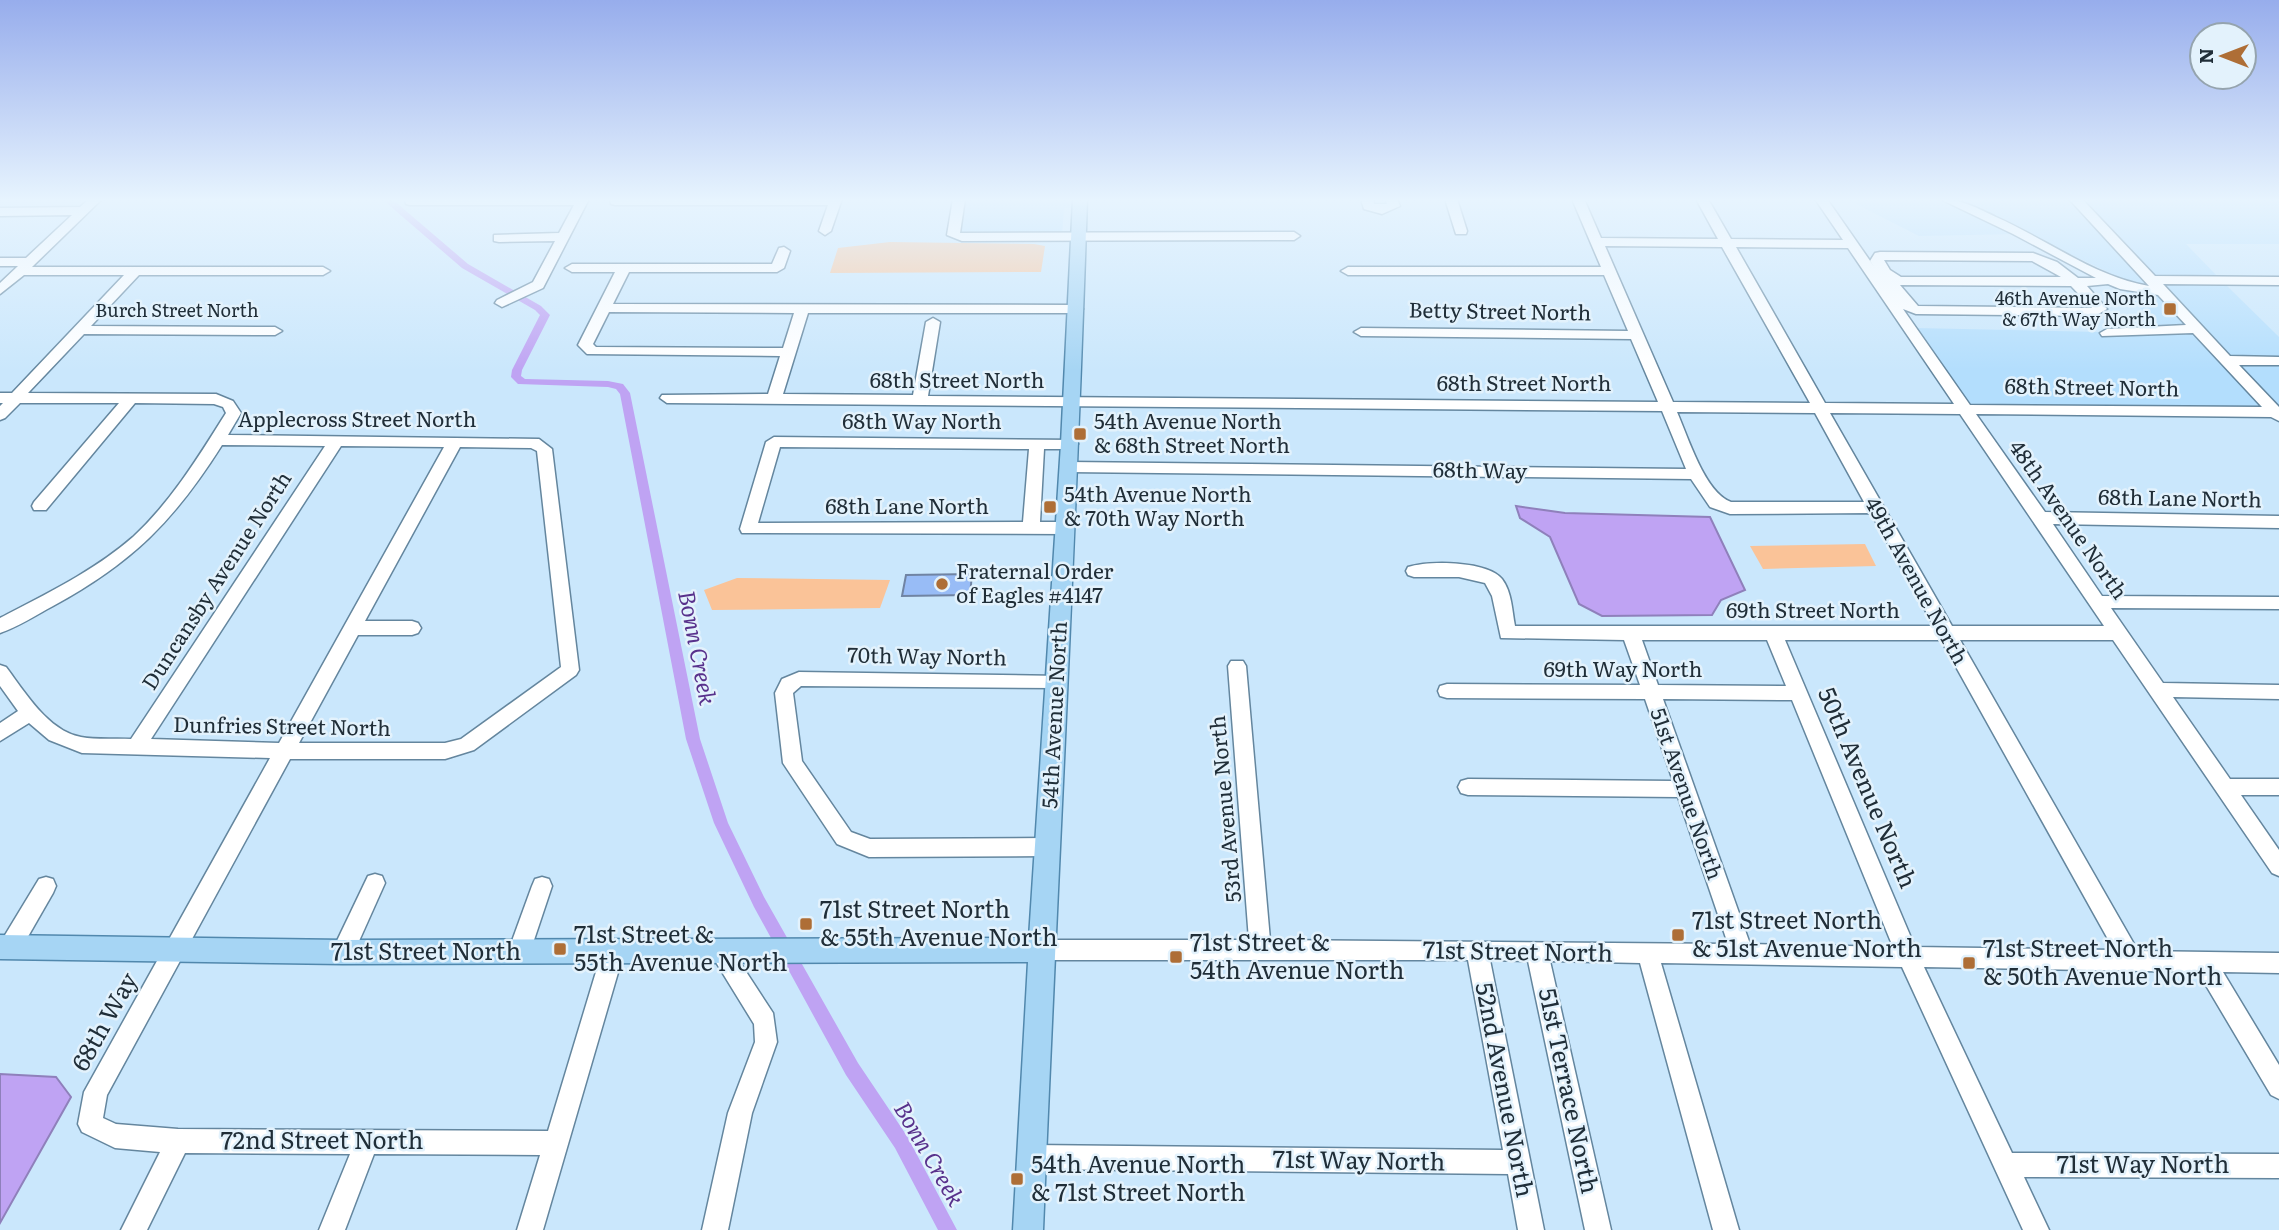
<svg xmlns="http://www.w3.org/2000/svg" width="2279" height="1230" viewBox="0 0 2279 1230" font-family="Literata,serif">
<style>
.built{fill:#b3defd}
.green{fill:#fac398}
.water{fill:#bfa3f3;stroke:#8f80bb;stroke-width:2}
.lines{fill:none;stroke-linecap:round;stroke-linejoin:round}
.canal{fill:#bfa3f3;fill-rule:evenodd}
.building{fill:#98bcf6;stroke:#7084a3;stroke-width:2}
.minor-casing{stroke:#64869e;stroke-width:3}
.major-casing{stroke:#5188ad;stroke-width:3}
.minor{fill:#fff;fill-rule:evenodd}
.major{fill:#a6d5f4;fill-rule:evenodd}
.poi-dot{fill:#ae6e36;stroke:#e3f2fc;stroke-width:2.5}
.labels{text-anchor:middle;stroke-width:5;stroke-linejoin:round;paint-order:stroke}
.far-poi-label{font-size:18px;fill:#202e38;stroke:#e3f2fc;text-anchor:end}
.far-street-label{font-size:18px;fill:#202e38;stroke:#e3f2fc}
.street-label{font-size:21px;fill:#202e38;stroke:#e3f2fc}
.poi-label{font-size:21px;fill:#202e38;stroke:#e3f2fc;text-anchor:start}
.water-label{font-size:23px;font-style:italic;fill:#58318c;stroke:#e3f2fc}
.near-street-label{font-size:24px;fill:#202e38;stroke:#e3f2fc}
.near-poi-label{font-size:24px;fill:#202e38;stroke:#e3f2fc;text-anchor:start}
</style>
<rect width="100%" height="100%" fill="#cae7fc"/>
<!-- built -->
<g class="built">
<polygon points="963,199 1076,199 1075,208 1064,208 1062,235 958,233"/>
<polygon points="1846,199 1940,199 2019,234 1919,236"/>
<polygon points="1952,199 2071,199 2154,289 2117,281 2110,273"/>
<polygon points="2080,199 2279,199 2279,244 2186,244 2219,278 2153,277"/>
<polygon points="2158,282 2224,283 2279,337 2279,358 2229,357"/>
<polygon points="2124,289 2159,294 2189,327 2159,329"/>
<polygon points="1914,328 2100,332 2104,336 2195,333 2266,408 1966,404"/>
<polygon points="2235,363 2279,364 2279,410"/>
</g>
<!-- green -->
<g class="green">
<polygon points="890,242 1034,244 1045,246 1041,272 830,273 838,248"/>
<polygon points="1865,544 1876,566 1763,569 1750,546"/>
<polygon points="737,578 890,580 880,608 712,610 704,590"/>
</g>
<!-- water -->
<g class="water">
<polygon points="1516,506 1565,513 1710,517 1745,590 1721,600 1712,615 1602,616 1579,604 1550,537 1520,518"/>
<polygon points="0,1074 56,1077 71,1097 0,1223"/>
</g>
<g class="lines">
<!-- canal -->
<polygon class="canal" points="382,199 392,199 468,264 541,306 550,315 522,370 521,376 525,379 608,381 623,384 630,393 700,739 728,823 764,897 858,1063 907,1136 957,1230 938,1230 895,1148 846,1075 754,907 714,823 686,739 620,394 616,389 608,387 518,384 511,377 512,370 540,315 535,310 462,268"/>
</g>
<!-- building -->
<polygon class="building" points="972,574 970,595 902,596 906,575"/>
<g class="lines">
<defs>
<g id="minor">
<path d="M89,199H102L32,267H323L330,271L323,275H139L91,326L275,327L282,331L275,335L84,334L28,393L216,394L233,401L241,413L228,435L539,439L552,449L579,670L576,675L474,750L445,759H290L107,1095L103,1118L116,1124L178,1129L548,1131L602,952L605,945L613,942L621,945L624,952L543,1230H517L540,1155L374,1154L345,1230H319L350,1154L185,1153L147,1230H121L160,1152L115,1148L82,1132L78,1124L84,1092L270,758L82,753L49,740L29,723L0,741V723L18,711L0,686V665L6,667C25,692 48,731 81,737C97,740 115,738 131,739L325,446L222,445C174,521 132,563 53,606C36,615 18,627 0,633V618C46,594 94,571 133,537C171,502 199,456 226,413L223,407L214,404L135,403L46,510H34L32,506L34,502L119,403H20L5,418L0,420V406L3,403H0V393H12L124,275H24L0,294V283L18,266H0V258H26L72,215L0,216V208L80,207ZM341,446L444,447L279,743L151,739ZM460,447L531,448L537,451L561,667L461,739L445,743H299L358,635H412L418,633L421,628L418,623L412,621H365Z"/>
<polygon points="405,199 589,199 543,288 502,307 495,303 497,300 533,282 555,241 499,242 494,241 494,235 559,233 574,205 410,205 406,204"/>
<polygon points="610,199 842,199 831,231 825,235 819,231 828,205 615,205 611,204"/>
<polygon points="953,199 965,199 960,233 962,233 1294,232 1300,236 1294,240 962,241 947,235"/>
<polygon points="1361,199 1373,199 1374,204 1387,204 1385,199 1397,199 1400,206 1382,214 1364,209"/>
<polygon points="1445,199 1457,199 1467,231 1466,234 1456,234 1455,231"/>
<path d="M1572,199H1584L1601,238L1718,239L1696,199H1708L1731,239L1843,240L1815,199H1827L1875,268L1870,261L1875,253L1880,252L2033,253L2057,262L2078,278H2096L2013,234L1940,199C1961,199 1977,208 1996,217C2046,239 2095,277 2149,286L2069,199H2082L2155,276L2279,277V285L2163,284L2230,356L2279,357V365H2239L2279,407V421L2271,417L1976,414L2045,512L2279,516V528L2053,524L2102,596L2279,597V609L2111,608L2163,683L2279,685V699L2173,697L2230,779H2279V795H2241L2279,850V876L2272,873L2113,640H1960L2138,951L2279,953V973L2223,972L2279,1065V1099L2271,1095L2198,972L1924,967L2012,1153L2279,1154V1178L2024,1177L2049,1230H2023L1902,967L1661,963L1739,1230H1713L1640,963L1550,961L1611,1230H1585L1528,961L1490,960L1544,1230H1518L1508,1174L1032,1169L1023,1166L1020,1157L1023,1148L1032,1145L1503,1150L1468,960H1043L1035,957L1032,950L1035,943L1043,940H1249L1228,666L1231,661H1243L1246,666L1270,940L1728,944L1678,797L1468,795L1461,793L1458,787L1461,781L1468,779L1673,781L1645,699L1447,698L1440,696L1438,691L1440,686L1447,684L1640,685L1624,640L1501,638L1492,596L1485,583L1459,577H1414L1408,575L1406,571L1408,567C1429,560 1488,561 1502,579C1512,592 1512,611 1515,626H1934L1871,513L1730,514L1710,507L1691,479L1069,472L1061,467L1069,462L1686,469L1662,411L667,403L660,398L662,395L768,394L780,356L587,354L578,345L615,272H572L565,268L572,264H772L779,248L784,247L790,251L784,268L777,272H629L613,304L1076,305L1083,309L1076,313H808L783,394L913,395L926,322L933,318L940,322L928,396L1658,402L1631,339L1361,336L1354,332L1361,328L1628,331L1604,275H1348L1341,271L1348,267H1601ZM1605,246L1722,247L1810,403L1673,402ZM1736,247L1848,248L1954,404L1825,403ZM1884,260L2032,261L2061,277H1901L1890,270ZM2108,284L2120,289L2158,295L2186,325L2107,329L2100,333L2102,336L2193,333L2262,407L1970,405L1903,309L1916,314L2095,316L2107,309L2087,286ZM1900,285L2071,286L2092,308L1918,306ZM609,312L794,313L783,348L596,347L593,344ZM1677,412L1815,413L1864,502H1731C1705,493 1688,437 1677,412ZM1830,413L1960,414L2104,626H1952ZM1642,640H1767L1786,686L1658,685ZM1785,640H1941L2114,950L1915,947ZM1663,699L1792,700L1893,947L1750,944Z"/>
<path d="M774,437L1075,440L1078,444L1070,449H1044L1040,522H1065L1073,528L1065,534L742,533L740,529L766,442ZM780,447L1029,449L1023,522L758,523Z"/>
<polygon points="799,672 1061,676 1064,681 1061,686 1055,688 801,686 793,693 802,761 851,832 870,839 1048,838 1055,841 1058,847 1055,853 1048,856 869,857 837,844 783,763 775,693 782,679"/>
<polygon points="375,874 382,876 385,883 351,959 343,962 335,959 332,952 335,945 368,876"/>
<polygon points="46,877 53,879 56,886 53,893 18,954 10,957 2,954 0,945 2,940 39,879"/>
<polygon points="542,877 549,879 552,886 530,952 527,959 519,962 511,959 508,952 532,886 535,879"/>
<polygon points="720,941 728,944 773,1013 777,1042 752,1113 728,1230 702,1230 728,1113 755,1042 754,1024 709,951 712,944"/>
</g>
<path id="major" d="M1073,199H1087C1076,543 1057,887 1043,1230H1013L1028,962L343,964L0,959V935L343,940L1029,938L1061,444Z"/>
</defs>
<!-- minor casing -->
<use href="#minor" class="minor-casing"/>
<!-- major casing -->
<use href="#major" class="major-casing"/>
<!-- minor -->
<use href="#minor" class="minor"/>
<!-- major -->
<use href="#major" class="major"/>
</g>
<!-- sky -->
<linearGradient id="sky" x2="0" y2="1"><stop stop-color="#97adec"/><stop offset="0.54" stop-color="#e7f4fe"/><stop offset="1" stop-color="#e7f4fe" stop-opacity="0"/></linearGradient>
<rect width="2279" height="371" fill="url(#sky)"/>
<!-- markers -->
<g class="poi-dot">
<rect x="2163" y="302" width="14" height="14" rx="3.5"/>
<rect x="1073" y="427" width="14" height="14" rx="3.5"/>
<rect x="1043" y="500" width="14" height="14" rx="3.5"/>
<circle cx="942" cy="584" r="7"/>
<rect x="799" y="917" width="14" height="14" rx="3.5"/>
<rect x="1671" y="928" width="14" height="14" rx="3.5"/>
<rect x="553" y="942" width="14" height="14" rx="3.5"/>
<rect x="1169" y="950" width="14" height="14" rx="3.5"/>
<rect x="1962" y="956" width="14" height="14" rx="3.5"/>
<rect x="1010" y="1172" width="14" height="14" rx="3.5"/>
</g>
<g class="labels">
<!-- far-poi labels -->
<g class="far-poi-label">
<text x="2156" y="305">46th Avenue North<tspan x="2156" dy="21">&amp; 67th Way North</tspan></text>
</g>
<!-- far-street labels -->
<g class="far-street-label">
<text x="177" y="317">Burch Street North</text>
</g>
<!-- street labels -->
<g class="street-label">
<text transform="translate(1500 312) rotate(1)" y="7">Betty Street North</text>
<text x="957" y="388">68th Street North</text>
<text x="1524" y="391">68th Street North</text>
<text transform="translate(2092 388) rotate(1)" y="7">68th Street North</text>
<text x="357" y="427">Applecross Street North</text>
<text x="922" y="429">68th Way North</text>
<text transform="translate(1480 471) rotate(1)" y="7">68th Way</text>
<text transform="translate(2180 499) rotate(1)" y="7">68th Lane North</text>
<text x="907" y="514">68th Lane North</text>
<text transform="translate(2068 520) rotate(55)" y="7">48th Avenue North</text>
<text transform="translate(217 581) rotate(-57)" y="7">Duncansby Avenue North</text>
<text transform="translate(1916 581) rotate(61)" y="7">49th Avenue North</text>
<text x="1813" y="618">69th Street North</text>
<text transform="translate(927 657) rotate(1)" y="7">70th Way North</text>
<text x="1623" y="677">69th Way North</text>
<text transform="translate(1055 715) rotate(-87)" y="7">54th Avenue North</text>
<text transform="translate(282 727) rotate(1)" y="7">Dunfries Street North</text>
<text transform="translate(1686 794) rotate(71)" y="7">51st Avenue North</text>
<text transform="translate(1226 809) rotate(-95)" y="7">53rd Avenue North</text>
</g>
<!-- poi labels -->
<g class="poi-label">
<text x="1094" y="429">54th Avenue North<tspan x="1094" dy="24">&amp; 68th Street North</tspan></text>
<text x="1064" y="502">54th Avenue North<tspan x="1064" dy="24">&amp; 70th Way North</tspan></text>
<text x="956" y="579">Fraternal Order<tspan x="956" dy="24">of Eagles #4147</tspan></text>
</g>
<!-- water labels -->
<g class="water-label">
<text transform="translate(697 648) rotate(79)" y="8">Bonn Creek</text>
<text transform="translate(929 1154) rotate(60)" y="8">Bonn Creek</text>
</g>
<!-- near-street labels -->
<g class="near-street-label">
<text transform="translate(1867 788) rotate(67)" y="8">50th Avenue North</text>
<text x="426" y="960">71st Street North</text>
<text transform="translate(1518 952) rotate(1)" y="8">71st Street North</text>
<text transform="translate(105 1022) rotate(-61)" y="8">68th Way</text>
<text transform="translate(1504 1090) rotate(79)" y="8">52nd Avenue North</text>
<text transform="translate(1568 1091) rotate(78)" y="8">51st Terrace North</text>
<text x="322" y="1149">72nd Street North</text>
<text transform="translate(1359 1161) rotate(1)" y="8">71st Way North</text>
<text x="2143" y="1173">71st Way North</text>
</g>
<!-- near-poi labels -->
<g class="near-poi-label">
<text x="820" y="918">71st Street North<tspan x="820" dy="28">&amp; 55th Avenue North</tspan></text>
<text x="1692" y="929">71st Street North<tspan x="1692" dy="28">&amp; 51st Avenue North</tspan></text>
<text x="574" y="943">71st Street &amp;<tspan x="574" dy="28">55th Avenue North</tspan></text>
<text x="1190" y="951">71st Street &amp;<tspan x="1190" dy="28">54th Avenue North</tspan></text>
<text x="1983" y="957">71st Street North<tspan x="1983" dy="28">&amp; 50th Avenue North</tspan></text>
<text x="1031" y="1173">54th Avenue North<tspan x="1031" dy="28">&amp; 71st Street North</tspan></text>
</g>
</g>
<!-- north arrow -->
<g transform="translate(2223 56) rotate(270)"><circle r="33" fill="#e3f2fc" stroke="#95a4ae" stroke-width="2"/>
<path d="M0-5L12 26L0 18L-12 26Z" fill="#ae6e36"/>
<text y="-10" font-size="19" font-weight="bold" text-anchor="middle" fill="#202e38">N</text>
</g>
</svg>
